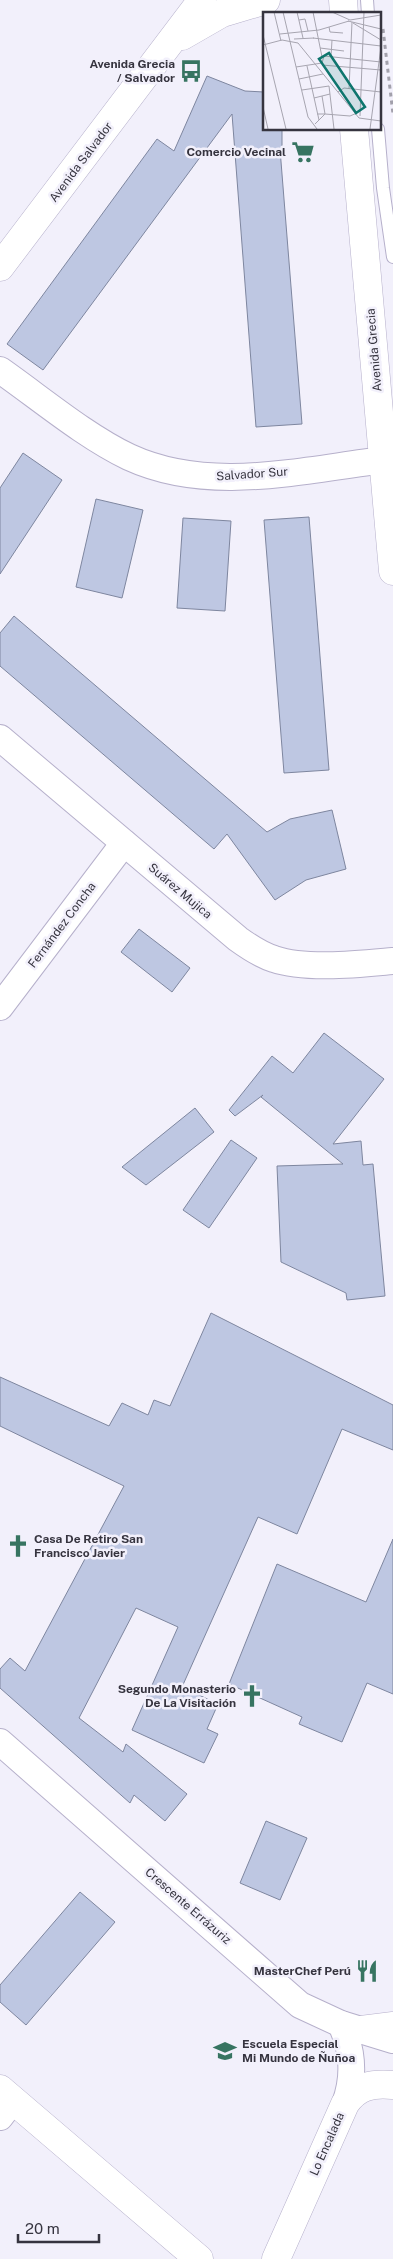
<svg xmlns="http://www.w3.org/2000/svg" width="393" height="2259" viewBox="0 0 393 2259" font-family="'Public Sans',sans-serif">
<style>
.building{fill:#bec7e2;stroke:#7e869f}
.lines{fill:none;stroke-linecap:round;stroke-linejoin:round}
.service-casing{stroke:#b6b0cb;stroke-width:14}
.minor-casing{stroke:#b6b0cb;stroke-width:28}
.secondary-casing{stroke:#b6b0cb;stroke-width:29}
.primary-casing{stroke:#b6b0cb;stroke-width:29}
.path{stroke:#a2a0ab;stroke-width:3;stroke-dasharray:4 4;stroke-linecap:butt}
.service{stroke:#fff;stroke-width:12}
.minor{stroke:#fff;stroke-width:26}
.secondary{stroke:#fff;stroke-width:28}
.primary{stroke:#fff;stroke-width:28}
.labels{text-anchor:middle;stroke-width:5;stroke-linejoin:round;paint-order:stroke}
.poi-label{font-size:12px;font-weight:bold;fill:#36343f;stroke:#f2f0fb;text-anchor:end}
.street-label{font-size:12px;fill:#36343f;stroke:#f2f0fb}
.inset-road{fill:none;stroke:#a7a5b0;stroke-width:1}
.view{fill:#0f766e;fill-opacity:0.15;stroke:#0f766e;stroke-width:2.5}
.inset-edge{fill:none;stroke:#36343f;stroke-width:2.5}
</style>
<rect width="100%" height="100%" fill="#f2f0fb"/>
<!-- building -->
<g class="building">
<polygon points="207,76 245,91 264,92 264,129 282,129 282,149 280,149 302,424 256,427 232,114 43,370 7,344 157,139 174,151"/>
<polygon points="23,453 62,480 0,574 0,488"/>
<polygon points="96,499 143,510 122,598 76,587"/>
<polygon points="309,517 329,770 284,773 264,520"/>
<polygon points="183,518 231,521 225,611 177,608"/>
<polygon points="14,616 267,832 290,819 332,810 346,869 306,880 275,900 227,834 214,849 0,666 0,633"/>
<polygon points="139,929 190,968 172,992 121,952"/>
<polygon points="324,1033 384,1079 333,1144 361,1141 363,1165 373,1164 385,1296 347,1300 346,1293 281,1262 277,1166 343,1164 261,1097 263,1095 235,1116 229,1110 272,1056 293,1073"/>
<polygon points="195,1108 214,1132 146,1185 122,1167"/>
<polygon points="231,1140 257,1158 209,1228 183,1210"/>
<polygon points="211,1313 393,1405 393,1450 342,1429 297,1534 258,1517 182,1687 218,1704 207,1729 218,1734 204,1763 132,1730 178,1627 136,1608 79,1718 123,1752 126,1744 187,1794 165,1821 134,1795 130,1803 0,1688 0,1669 10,1658 25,1671 124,1486 0,1426 0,1377 109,1426 122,1403 148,1415 154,1400 170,1406"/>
<polygon points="393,1539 393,1694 367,1683 342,1742 299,1724 302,1717 229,1684 277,1564 366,1602"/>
<polygon points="266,1821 307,1838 280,1900 240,1883"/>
<polygon points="80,1892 115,1922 26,2025 0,2002 0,1985"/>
</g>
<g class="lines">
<defs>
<g id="service">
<polyline points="367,0 368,14"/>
<polyline points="378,129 383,188 393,257"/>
</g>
<g id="minor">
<path d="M0,370C40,398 85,436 129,457C209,494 300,470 384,460"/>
<path d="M0,738L238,939C249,947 261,955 274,959C306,970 359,964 393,961"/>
<polyline points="0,1007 124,843"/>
<polyline points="0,1742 300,2005 341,2024 393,2040"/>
<path d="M341,2024C353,2051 355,2076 345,2104"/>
<polyline points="0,2117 13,2100"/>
</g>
<g id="secondary">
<polyline points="182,36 222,13 266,0"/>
<polyline points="0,267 202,0"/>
<polyline points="0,2089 199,2259"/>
<path d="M276,2259L345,2104C357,2086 372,2083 393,2085"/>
</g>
<g id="primary">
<polyline points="343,0 344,14"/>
<polyline points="354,129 393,571"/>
<polyline points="361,2030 393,2026"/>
</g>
</defs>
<!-- service casing -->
<use href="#service" class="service-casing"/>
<!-- minor casing -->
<use href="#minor" class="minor-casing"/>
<!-- secondary casing -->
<use href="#secondary" class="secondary-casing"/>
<!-- primary casing -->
<use href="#primary" class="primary-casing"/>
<!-- path -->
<polyline class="path" points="383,29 393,114"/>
<!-- service -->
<use href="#service" class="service"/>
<!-- minor -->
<use href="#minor" class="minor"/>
<!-- secondary -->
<use href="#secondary" class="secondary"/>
<!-- primary -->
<use href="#primary" class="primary"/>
</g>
<!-- icons -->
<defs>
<symbol id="bus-bare" viewBox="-9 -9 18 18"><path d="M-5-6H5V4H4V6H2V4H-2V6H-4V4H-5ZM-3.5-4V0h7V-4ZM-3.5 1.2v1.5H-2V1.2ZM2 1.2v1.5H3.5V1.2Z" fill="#377461" stroke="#f2f0fb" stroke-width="2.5" paint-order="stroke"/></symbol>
<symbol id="supermarket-bare" viewBox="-9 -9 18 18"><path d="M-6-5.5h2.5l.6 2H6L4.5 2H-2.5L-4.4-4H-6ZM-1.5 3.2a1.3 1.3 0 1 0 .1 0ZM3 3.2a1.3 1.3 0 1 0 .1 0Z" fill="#377461" stroke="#f2f0fb" stroke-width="2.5" paint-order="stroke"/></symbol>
<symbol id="church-bare" viewBox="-9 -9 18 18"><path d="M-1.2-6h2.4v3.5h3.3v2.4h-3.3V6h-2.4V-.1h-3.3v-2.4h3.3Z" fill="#377461" stroke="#f2f0fb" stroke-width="2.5" paint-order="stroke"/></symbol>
<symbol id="restaurant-bare" viewBox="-9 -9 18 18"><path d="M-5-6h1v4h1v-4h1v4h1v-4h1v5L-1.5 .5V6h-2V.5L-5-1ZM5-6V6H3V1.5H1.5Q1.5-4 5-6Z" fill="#377461" stroke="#f2f0fb" stroke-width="2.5" paint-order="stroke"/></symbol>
<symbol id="school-bare" viewBox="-9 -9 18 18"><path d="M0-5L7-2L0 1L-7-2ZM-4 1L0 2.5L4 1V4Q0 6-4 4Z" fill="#377461" stroke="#f2f0fb" stroke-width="2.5" paint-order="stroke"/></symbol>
</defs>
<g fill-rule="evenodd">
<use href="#bus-bare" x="175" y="55" width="32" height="32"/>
<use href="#supermarket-bare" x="287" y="136" width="32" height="32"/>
<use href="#church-bare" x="2" y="1530" width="32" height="32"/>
<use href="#church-bare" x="236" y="1680" width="32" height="32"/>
<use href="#restaurant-bare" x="351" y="1955" width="32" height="32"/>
<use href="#school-bare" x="209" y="2035" width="32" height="32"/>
</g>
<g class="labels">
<!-- poi labels -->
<g class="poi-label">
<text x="175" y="68">Avenida Grecia<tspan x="175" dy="14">/ Salvador</tspan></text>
<text x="286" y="156">Comercio Vecinal</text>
<text x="34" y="1543" text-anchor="start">Casa De Retiro San<tspan x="34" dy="14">Francisco Javier</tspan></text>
<text x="236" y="1693">Segundo Monasterio<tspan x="236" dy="14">De La Visitación</tspan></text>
<text x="351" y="1975">MasterChef Perú</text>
<text x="242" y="2048" text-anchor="start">Escuela Especial<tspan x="242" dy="14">Mi Mundo de Ñuñoa</tspan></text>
</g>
<!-- street labels -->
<g class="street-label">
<text transform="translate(81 162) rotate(-53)" y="4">Avenida Salvador</text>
<text transform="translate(374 350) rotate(-95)" y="4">Avenida Grecia</text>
<text transform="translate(252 474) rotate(-4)" y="4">Salvador Sur</text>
<text transform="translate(180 891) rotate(40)" y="4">Suárez Mujica</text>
<text transform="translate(62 925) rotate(-53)" y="4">Fernández Concha</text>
<text transform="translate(188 1906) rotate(41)" y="4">Crescente Errázuriz</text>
<text transform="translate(327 2144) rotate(-66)" y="4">Lo Encalada</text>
</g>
</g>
<!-- overview -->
<g transform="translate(263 12)">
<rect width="118" height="118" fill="#f2f0fb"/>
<path class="inset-road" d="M11,0L18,29M20,0L45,105L54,117M34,0L40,26M50,0L59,45M69,0L87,8L118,3M36,8L42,7L45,19M85,9L118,17M90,11L118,28M66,15L67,20L80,21M17,22L56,18L86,9M0,23L23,117M50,26L118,34M31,27L51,26M0,33L19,28L35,31L96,106L118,109M57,36L81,39M68,45L69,28M59,53L118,58M44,54L56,108M33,55L59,51L61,44L118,50M36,67L60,62M66,74L71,117M86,77L89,10M39,78L66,74M75,80L81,76L118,80M51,86L67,82M0,95L5,117M54,102H62L59,84M97,104L101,0M52,112L62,102L87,104L94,101M107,117L118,35"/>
<path class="view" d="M66,41L102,95L93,101L56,47Z"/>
<rect width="118" height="118" class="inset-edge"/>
</g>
<!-- scale -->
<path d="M18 2234v8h81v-8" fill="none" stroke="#36343f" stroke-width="2.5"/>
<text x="25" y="2234" font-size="15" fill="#36343f" stroke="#f2f0fb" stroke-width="4" paint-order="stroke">20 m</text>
</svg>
